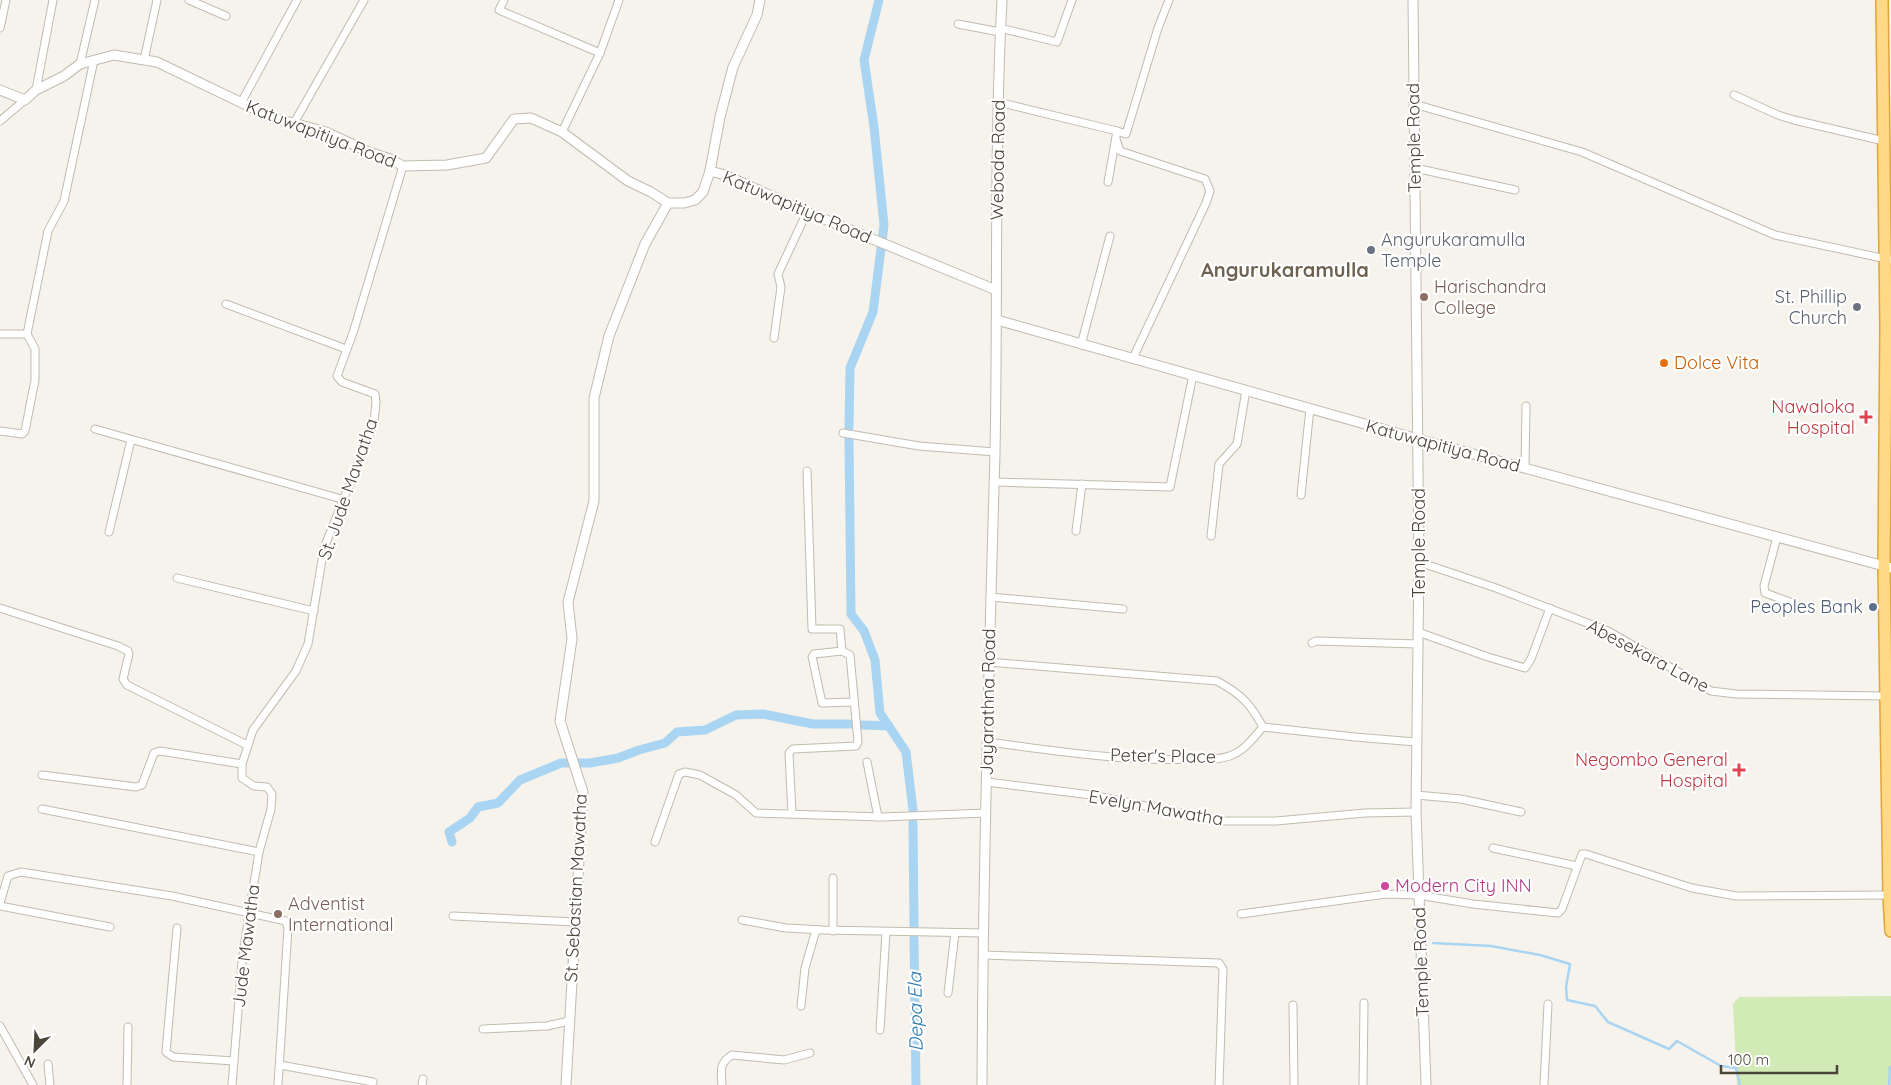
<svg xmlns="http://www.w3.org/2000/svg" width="1891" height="1085" viewBox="0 0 1891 1085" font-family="Quicksand,sans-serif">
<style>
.green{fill:#d2eab5}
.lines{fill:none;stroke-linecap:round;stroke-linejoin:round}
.stream{stroke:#a9d4f2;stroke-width:2.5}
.canal{stroke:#a9d4f2;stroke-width:9}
.minor-casing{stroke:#c2bbae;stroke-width:9}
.tertiary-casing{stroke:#c2bbae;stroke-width:11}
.trunk-casing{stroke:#e0a43c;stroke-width:14}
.minor{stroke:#fff;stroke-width:7}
.tertiary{stroke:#fff;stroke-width:9}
.trunk{stroke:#ffd985;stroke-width:11}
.worship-dot{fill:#6b7280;stroke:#fff;stroke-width:2}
.education-dot{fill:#8d6e63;stroke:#fff;stroke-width:2}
.food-dot{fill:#e8710a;stroke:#fff;stroke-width:2}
.health-dot{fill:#e0444e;stroke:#fff;stroke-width:2}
.service-dot{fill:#5c6f8a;stroke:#fff;stroke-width:2}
.hotel-dot{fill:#d1479c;stroke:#fff;stroke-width:2}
.labels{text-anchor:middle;stroke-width:4.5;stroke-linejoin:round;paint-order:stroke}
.street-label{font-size:18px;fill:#4b4439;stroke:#fff}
.worship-label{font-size:18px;fill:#5b616d;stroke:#fff;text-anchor:start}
.education-label{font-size:18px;fill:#785e54;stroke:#fff;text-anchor:start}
.food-label{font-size:18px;fill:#c56008;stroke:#fff;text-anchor:start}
.health-label{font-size:18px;fill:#be3a42;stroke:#fff;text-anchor:end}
.service-label{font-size:18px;fill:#4e5e75;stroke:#fff;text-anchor:end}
.hotel-label{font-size:18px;fill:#b23c85;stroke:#fff;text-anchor:start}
.water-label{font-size:19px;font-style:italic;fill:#2e7ab2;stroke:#fff}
.quarter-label{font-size:20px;font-weight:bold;fill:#6e6250;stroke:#fff}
</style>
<rect width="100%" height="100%" fill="#f6f3ec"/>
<!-- green -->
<polygon class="green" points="1891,996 1891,1085 1737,1085 1733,1004 1739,997"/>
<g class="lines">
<!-- stream -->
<g class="stream">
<polyline points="1433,943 1491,946 1540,955 1570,964 1566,987 1567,1000 1595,1006 1608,1022 1669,1049 1677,1041 1721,1066 1736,1068 1740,1085"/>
<polyline points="1889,1085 1890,1067"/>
</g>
<!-- canal -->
<g class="canal">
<polyline points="849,427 850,368 873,312 884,225 874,127 864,60 879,0"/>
<polyline points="849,440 851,614 864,631 875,660 880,713 906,752 913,810"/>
<polyline points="863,725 889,726"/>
<polyline points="913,823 914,926"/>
<polyline points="452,842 449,832 470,818 478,807 498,803 520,780 561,763 590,763 618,758 639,750 665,743 677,732 705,730 736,715 763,714 813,724 850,724"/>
<polyline points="914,939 916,1085"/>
</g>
<defs>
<g id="minor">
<polyline points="189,0 226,16"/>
<polyline points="504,0 499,10 600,53"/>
<polyline points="958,24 1000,32"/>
<polyline points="0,28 6,0"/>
<polyline points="1000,28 1057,42 1072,0"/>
<polyline points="144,60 157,0"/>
<polyline points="80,64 95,0"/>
<polyline points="36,90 53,0"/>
<polyline points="1734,95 1778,115 1794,120 1884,141"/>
<polyline points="998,102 1117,131"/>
<polyline points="241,103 297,0"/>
<polyline points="1414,104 1582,152 1775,235 1891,260"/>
<polyline points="0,121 25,100"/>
<polyline points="294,123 364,0"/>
<polyline points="562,132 600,53 619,0"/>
<polyline points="1116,139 1120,151 1205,179 1210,191 1206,203 1133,358"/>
<polyline points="1415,168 1515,190"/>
<polyline points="1108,182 1117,131 1126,134 1158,28 1169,0"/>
<polyline points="226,304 346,349"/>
<polyline points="0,334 27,334"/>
<polyline points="774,338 781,287 778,274 807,212"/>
<polyline points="1081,345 1110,236"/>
<polyline points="95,429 345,500"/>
<polyline points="0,431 22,434 25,431 35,380 35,349 27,334 48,231 64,201 94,60"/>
<polyline points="843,433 919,446 995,452"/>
<polyline points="1525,468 1526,406"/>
<polyline points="807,471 812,629 840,629 842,651"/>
<polyline points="994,482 1170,487 1193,375"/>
<polyline points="1301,495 1310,408"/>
<polyline points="1076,531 1082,484"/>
<polyline points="109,532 131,440"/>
<polyline points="1211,536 1219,464 1237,444 1246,390"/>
<polyline points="1777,537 1764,586 1765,593 1790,602"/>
<polyline points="1419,562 1496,588 1608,631 1711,691 1736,694 1886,696"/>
<polyline points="177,578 314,611"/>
<polyline points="990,597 1123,609"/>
<polyline points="0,608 118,646 128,651 129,654 123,679 127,685 247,745"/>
<polyline points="1418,632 1488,657 1525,668 1531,659 1550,608"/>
<polyline points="1312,643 1316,641 1418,644"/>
<path d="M988,662L1217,681C1242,695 1249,702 1263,727"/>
<path d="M988,742C1057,751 1125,762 1194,759C1207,759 1221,760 1232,755C1245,750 1254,737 1263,727L1355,737L1416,742"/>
<polyline points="867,762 878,817"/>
<polyline points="42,775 136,787 142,785 154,753 160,751 242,764"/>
<polyline points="987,782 1091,795 1221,821 1276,821 1365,813 1416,812"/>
<polyline points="1416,795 1461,799 1521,812"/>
<polyline points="42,809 259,852"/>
<polyline points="792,814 789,753 793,749 856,746 858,742 850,655 842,651 814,654 812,657 813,661 822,703 854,702"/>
<polyline points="655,842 679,774 685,772 700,775 736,795 756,813 882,817 986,813"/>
<polyline points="1493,848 1577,866"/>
<polyline points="833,878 833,931"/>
<polyline points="0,903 8,876 21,872 172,896 286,921 288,928 278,1085"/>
<polyline points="0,906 110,927"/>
<polyline points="1241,914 1386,894 1418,895 1473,904 1558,913 1562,909 1582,854 1586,854 1692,888 1736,896 1889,895"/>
<polyline points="453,916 575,922"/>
<polyline points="742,920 786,928 823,930 984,933"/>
<polyline points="177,928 166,1052 173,1057 234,1061"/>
<polyline points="984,955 1219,963 1223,969 1219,1085"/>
<polyline points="948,993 955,933"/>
<polyline points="1293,1005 1294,1085"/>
<polyline points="801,1006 805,968 816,930"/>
<polyline points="0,1026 33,1085"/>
<polyline points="483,1029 547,1026 569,1021"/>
<polyline points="880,1030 886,932"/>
<polyline points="48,1064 50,1085"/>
<polyline points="280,1065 373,1082"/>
<polyline points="127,1085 128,1027"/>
<polyline points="232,1085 242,962 249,914 259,852 271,809 272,794 267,787 254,786 242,778 242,764 253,730 296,671 308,644 324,548 374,423 376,402 375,394 342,382 337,376 353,333 403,166"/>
<polyline points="422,1085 423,1079"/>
<path d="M722,1085C721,1071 719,1063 732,1055L784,1060L810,1053"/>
<polyline points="1363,1085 1364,1003"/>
<polyline points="1544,1085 1548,1004"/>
</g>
<g id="tertiary">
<polyline points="1413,0 1419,562 1416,812 1426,1085"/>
<polyline points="0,90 25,100 36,90 64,76 80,64 114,55 157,62 271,117 326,132 369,152 390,159 403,166 447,165 486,158 514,119 531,118 562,132 628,181 651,192 668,203 684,203 695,200 703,192 710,171 720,117 733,67 757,15 760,0"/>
<polyline points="710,171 725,175 807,212 996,290"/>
<polyline points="997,320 1418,439 1891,568"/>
<polyline points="566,1085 583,792 560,721 572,639 568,602 594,501 594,398 609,336 645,244 668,203"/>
<path d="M982,1085C983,874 989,663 995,453C998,302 994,151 1002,0"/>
</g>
<polyline id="trunk" points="1882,0 1886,327 1884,566 1889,895 1891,931"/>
</defs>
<!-- minor casing -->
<use href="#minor" class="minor-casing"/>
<!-- tertiary casing -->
<use href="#tertiary" class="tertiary-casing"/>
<!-- trunk casing -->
<use href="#trunk" class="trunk-casing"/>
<!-- minor -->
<use href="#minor" class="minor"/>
<!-- tertiary -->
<use href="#tertiary" class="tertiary"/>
<!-- trunk -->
<use href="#trunk" class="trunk"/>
</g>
<!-- markers -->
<g class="worship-dot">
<circle cx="1371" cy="250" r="5"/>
<circle cx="1857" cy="307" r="5"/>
</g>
<g class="education-dot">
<circle cx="1424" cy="297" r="5"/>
<circle cx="278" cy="914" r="5"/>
</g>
<circle class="food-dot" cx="1664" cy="363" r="5"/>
<g class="health-dot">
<path d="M1863.5 409.5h5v5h5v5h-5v5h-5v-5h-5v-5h5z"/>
<path d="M1736.5 762.5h5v5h5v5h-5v5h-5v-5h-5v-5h5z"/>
</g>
<circle class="service-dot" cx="1873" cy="607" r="5"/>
<circle class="hotel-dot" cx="1385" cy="886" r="5"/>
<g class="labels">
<!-- street labels -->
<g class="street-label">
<text transform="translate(321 134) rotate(21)" y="6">Katuwapitiya Road</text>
<text transform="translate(1414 138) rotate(-91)" y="6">Temple Road</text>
<text transform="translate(998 160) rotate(-89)" y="6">Weboda Road</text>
<text transform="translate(797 207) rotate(23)" y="6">Katuwapitiya Road</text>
<text transform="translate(1443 446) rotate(15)" y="6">Katuwapitiya Road</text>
<text transform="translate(348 489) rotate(-71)" y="6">St. Jude Mawatha</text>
<text transform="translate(1419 543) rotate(-90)" y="6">Temple Road</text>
<text transform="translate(1648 656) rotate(28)" y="6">Abesekara Lane</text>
<text transform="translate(988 702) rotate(-89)" y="6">Jayarathna Road</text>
<text transform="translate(1163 756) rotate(1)" y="6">Peter's Place</text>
<text transform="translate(1156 808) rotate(10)" y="6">Evelyn Mawatha</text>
<text transform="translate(576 888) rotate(-87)" y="6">St. Sebastian Mawatha</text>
<text transform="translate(246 946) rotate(-83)" y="6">Jude Mawatha</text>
<text transform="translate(1421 962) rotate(-92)" y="6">Temple Road</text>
</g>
<!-- worship labels -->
<g class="worship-label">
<text x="1381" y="246">Angurukaramulla<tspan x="1381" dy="21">Temple</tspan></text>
<text x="1847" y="303" text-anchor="end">St. Phillip<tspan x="1847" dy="21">Church</tspan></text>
</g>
<!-- education labels -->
<g class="education-label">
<text x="1434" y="293">Harischandra<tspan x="1434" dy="21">College</tspan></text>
<text x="288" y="910">Adventist<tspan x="288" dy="21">International</tspan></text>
</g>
<!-- food labels -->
<g class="food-label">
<text x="1674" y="369">Dolce Vita</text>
</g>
<!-- health labels -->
<g class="health-label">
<text x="1855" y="413">Nawaloka<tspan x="1855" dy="21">Hospital</tspan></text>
<text x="1728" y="766">Negombo General<tspan x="1728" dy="21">Hospital</tspan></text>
</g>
<!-- service labels -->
<g class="service-label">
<text x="1863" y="613">Peoples Bank</text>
</g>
<!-- hotel labels -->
<g class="hotel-label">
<text x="1395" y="892">Modern City INN</text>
</g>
<!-- water labels -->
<g class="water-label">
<text transform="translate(915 1012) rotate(-91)" y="7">Depa Ela</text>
</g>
<!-- quarter labels -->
<g class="quarter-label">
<text x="1285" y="277">Angurukaramulla</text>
</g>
</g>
<!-- north arrow -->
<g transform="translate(35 1050) rotate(204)" stroke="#ffffff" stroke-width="4" paint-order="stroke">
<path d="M0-4L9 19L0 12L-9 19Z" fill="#4b4439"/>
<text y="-8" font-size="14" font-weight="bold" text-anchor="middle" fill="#4b4439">N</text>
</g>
<!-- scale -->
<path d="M1721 1065v8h116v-8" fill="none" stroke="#4b4439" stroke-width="2.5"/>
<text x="1728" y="1065" font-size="15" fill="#4b4439" stroke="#ffffff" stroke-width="4" paint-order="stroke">100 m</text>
</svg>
